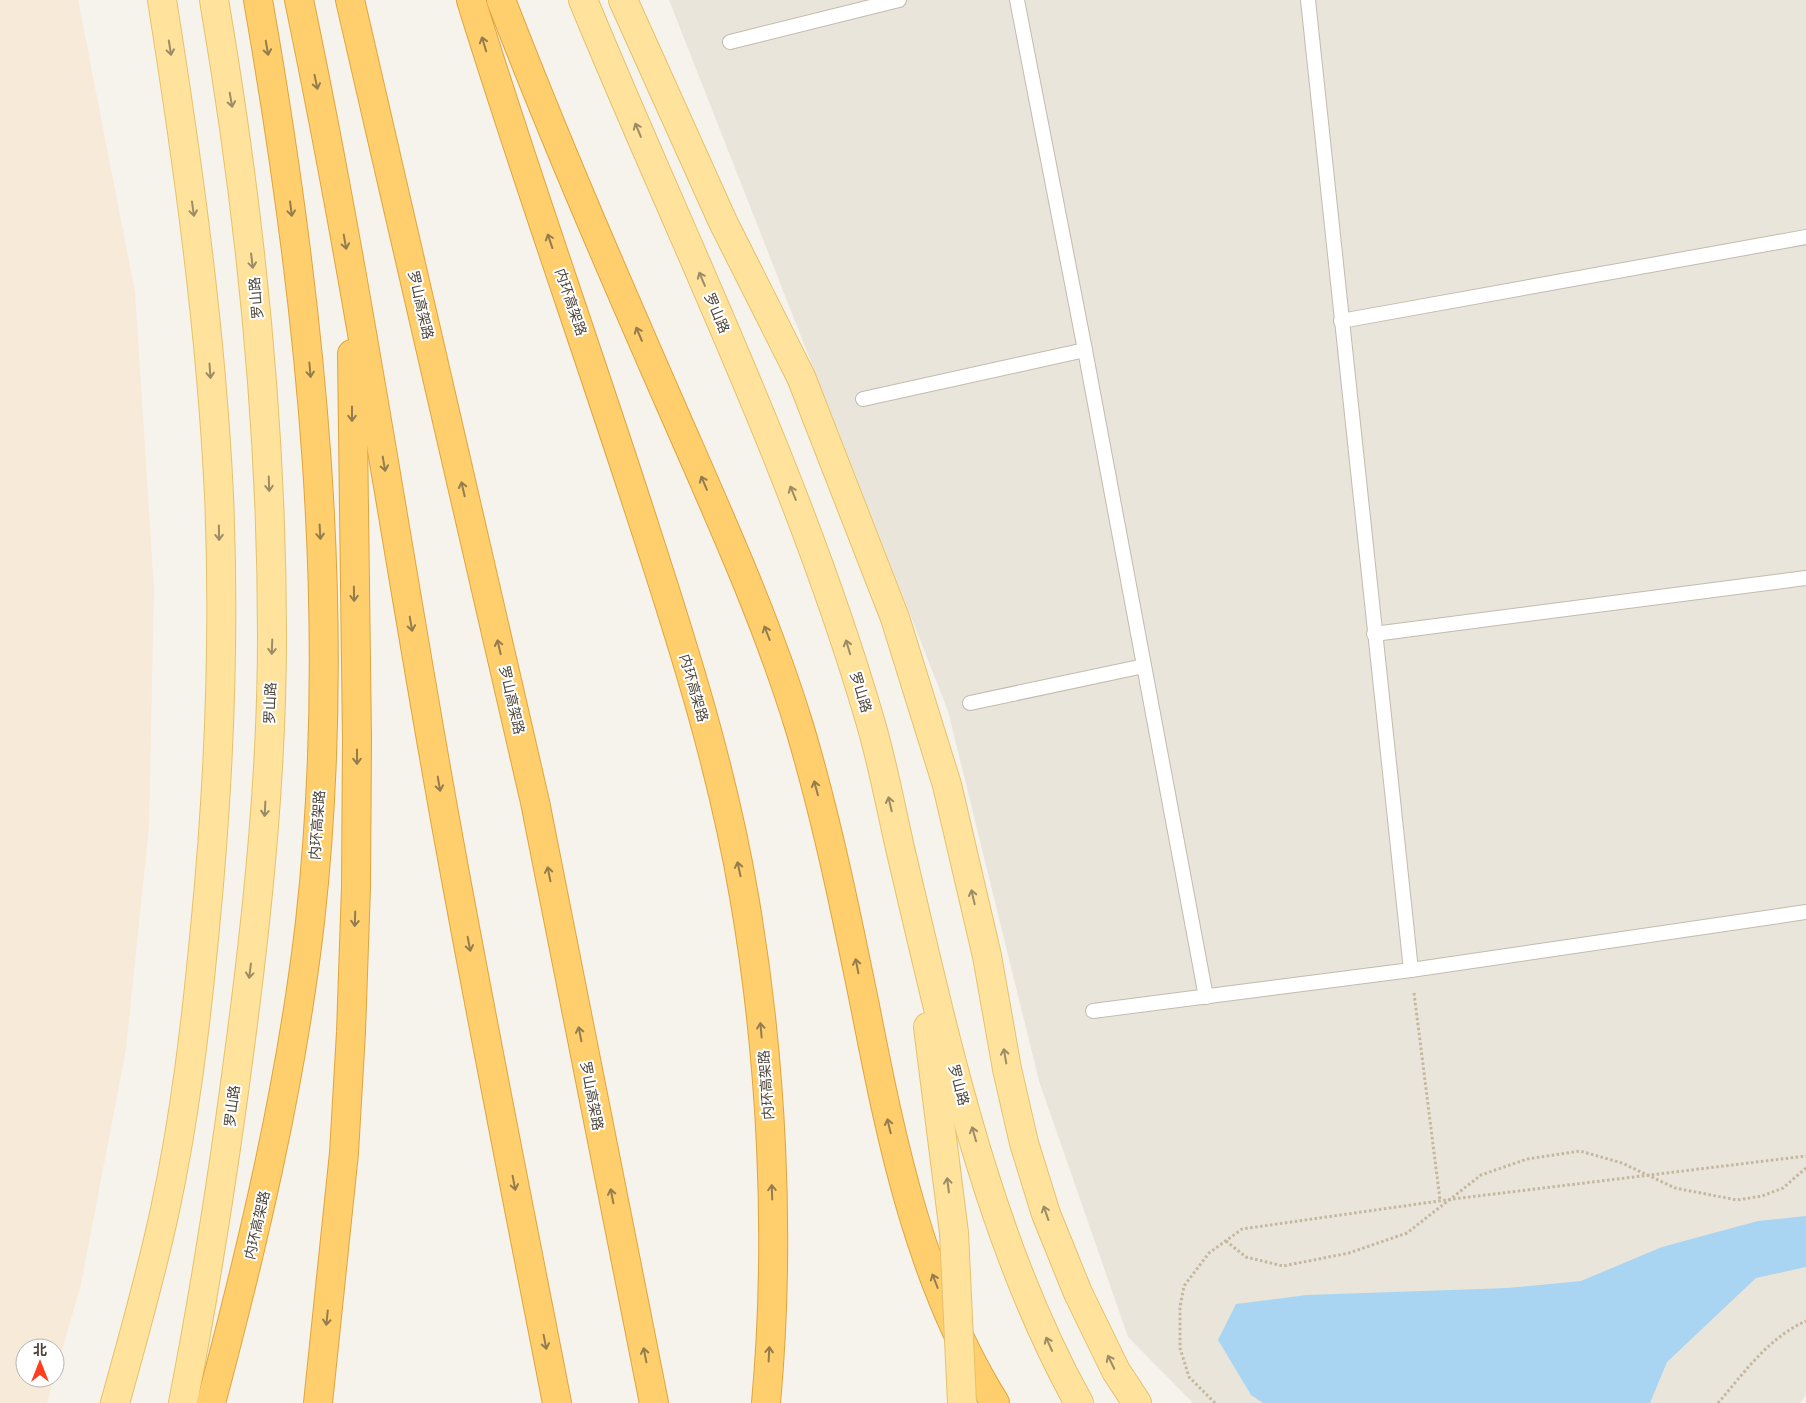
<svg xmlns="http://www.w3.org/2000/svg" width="1806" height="1403" viewBox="0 0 1806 1403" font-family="'PT Sans Narrow','Noto Sans SC',sans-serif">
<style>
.residential{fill:#eae5da}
.commercial{fill:#f7ead8}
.water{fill:#a9d4f2}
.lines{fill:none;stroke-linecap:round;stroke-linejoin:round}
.lane-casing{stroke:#c2bbae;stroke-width:16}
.primary-casing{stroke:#e6c16a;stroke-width:30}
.highway-casing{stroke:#e0a43c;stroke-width:30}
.path{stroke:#c4b79f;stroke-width:3;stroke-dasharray:2.5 2.5;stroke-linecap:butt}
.lane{stroke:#fff;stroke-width:14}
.primary{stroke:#ffe39c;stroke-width:28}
.highway{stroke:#ffcf6e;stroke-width:28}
.primary-bridge-casing{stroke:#e6c16a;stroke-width:30;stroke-linecap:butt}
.primary-bridge{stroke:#ffe39c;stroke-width:28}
.oneway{stroke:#937c4e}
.oneway2{stroke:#9c8c66}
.labels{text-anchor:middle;stroke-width:4;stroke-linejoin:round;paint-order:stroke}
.street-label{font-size:14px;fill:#4b4439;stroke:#fff}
</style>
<rect width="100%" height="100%" fill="#f6f3ec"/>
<!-- residential -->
<polygon class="residential" points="669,0 1806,0 1806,1395 1800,1403 1193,1403 1128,1337 1039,1081 948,711"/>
<!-- commercial -->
<polygon class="commercial" points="0,0 78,0 135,292 154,588 149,827 126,1049 81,1284 55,1375 55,1348 25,1348 25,1378 54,1378 47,1403 0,1403"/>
<!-- water -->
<polygon class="water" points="1806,1216 1806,1267 1756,1278 1667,1362 1650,1403 1263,1403 1251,1395 1218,1340 1236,1304 1307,1295 1508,1288 1581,1281 1662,1247 1758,1221"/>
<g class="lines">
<defs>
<g id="lane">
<polyline points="1017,0 1085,350 1206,997"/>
<polyline points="1308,0 1411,970"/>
<polyline points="730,42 899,0"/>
<polyline points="1341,321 1806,237"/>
<polyline points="863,399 1085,350"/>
<polyline points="1374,634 1806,578"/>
<polyline points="970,703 1144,666"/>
<polyline points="1093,1011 1411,970 1806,912"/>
</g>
<g id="primary">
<path d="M583,0C681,238 796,469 869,717C882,760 890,804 900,848C944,1033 986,1236 1079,1403"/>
<polyline points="623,0 723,222 801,377 895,618 947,785 987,956 1007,1069 1024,1143 1046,1214 1078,1293 1116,1371 1137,1403"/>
<polyline points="928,1027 954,1233"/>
<path d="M115,1403C133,1339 151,1275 165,1210C185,1117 196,1023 205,928C219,785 225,639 219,495C211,329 188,164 162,0"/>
<path d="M183,1403C207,1280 226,1156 242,1031C259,900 272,768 272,635C272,422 250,210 214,0"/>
</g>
<g id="highway">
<path d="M299,0C356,271 396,546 445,819C480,1014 519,1208 557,1403"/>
<polyline points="350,0 535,802 654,1403"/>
<path d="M471,0C526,178 589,354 646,531C685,651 723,772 744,896C772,1058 781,1239 766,1403"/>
<path d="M501,0C555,140 615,278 675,415C720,518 767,621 800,729C827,820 846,913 865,1006C892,1144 920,1282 995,1403"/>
<path d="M211,1403C253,1245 291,1085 310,922C344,615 311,303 258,0"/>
<polyline points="318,1403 344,1153 351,1032 356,887 357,739 352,354"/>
</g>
</defs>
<!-- lane casing -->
<use href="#lane" class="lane-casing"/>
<!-- primary casing -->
<use href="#primary" class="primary-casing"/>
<!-- highway casing -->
<use href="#highway" class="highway-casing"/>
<!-- path -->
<g class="path">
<polyline points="1414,993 1440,1200"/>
<polyline points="1226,1241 1246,1257 1283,1266 1349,1253 1407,1233 1481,1175 1527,1159 1580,1151 1622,1163 1675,1188 1737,1200 1762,1196 1783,1188 1806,1168"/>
<polyline points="1215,1403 1189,1377 1180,1348 1180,1307 1184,1286 1209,1253 1242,1229 1453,1199 1806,1156"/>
<path d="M1718,1403C1744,1373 1769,1337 1806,1321"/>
</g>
<!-- lane -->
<use href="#lane" class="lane"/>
<!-- primary -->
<use href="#primary" class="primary"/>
<!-- highway -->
<use href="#highway" class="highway"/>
<defs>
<polyline id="primary-bridge" points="954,1233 962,1403"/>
</defs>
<!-- primary-bridge casing -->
<use href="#primary-bridge" class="primary-bridge-casing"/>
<!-- primary-bridge -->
<use href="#primary-bridge" class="primary-bridge"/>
</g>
<!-- one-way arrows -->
<defs><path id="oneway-shaft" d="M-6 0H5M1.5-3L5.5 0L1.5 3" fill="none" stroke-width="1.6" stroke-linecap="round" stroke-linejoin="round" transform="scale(1.25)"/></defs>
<g class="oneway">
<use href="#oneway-shaft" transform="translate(484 44) rotate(-107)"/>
<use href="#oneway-shaft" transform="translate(267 48) rotate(80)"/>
<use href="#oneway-shaft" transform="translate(316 82) rotate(78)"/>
<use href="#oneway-shaft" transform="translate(291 209) rotate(83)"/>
<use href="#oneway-shaft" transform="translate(550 241) rotate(-109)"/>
<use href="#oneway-shaft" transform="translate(345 242) rotate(80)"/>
<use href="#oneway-shaft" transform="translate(639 334) rotate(-113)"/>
<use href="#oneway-shaft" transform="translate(310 370) rotate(85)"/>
<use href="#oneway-shaft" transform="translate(352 414) rotate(90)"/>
<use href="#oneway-shaft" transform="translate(384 464) rotate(80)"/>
<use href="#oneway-shaft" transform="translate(704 483) rotate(-113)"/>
<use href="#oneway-shaft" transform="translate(463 489) rotate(-103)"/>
<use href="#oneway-shaft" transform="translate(320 532) rotate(87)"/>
<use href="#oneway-shaft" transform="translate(354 594) rotate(89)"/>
<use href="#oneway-shaft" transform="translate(411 624) rotate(80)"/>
<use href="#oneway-shaft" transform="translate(767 633) rotate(-111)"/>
<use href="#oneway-shaft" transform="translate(499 647) rotate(-103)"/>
<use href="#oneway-shaft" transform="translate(357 757) rotate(90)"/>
<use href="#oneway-shaft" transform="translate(439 784) rotate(80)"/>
<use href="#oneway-shaft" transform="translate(816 788) rotate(-105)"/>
<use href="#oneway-shaft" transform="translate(739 869) rotate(-102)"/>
<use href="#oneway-shaft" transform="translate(549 874) rotate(-101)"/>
<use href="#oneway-shaft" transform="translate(355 919) rotate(92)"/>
<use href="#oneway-shaft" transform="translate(469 944) rotate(79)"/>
<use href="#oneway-shaft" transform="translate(857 966) rotate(-101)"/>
<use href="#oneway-shaft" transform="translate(761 1030) rotate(-95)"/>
<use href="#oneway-shaft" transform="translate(580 1034) rotate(-101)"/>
<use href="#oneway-shaft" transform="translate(889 1126) rotate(-103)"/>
<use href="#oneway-shaft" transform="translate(514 1183) rotate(79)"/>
<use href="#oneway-shaft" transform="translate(772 1192) rotate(-92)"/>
<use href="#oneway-shaft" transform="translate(612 1196) rotate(-101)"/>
<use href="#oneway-shaft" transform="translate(935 1281) rotate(-111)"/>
<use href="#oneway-shaft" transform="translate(327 1318) rotate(96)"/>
<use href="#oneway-shaft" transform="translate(545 1342) rotate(79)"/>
<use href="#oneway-shaft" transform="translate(769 1354) rotate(-87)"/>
<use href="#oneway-shaft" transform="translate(645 1355) rotate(-101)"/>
</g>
<g class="oneway2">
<use href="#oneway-shaft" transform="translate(170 48) rotate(81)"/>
<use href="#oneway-shaft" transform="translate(231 100) rotate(80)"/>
<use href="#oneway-shaft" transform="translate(638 130) rotate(-113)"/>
<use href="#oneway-shaft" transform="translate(193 209) rotate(82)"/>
<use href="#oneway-shaft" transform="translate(252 261) rotate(83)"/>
<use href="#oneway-shaft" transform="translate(702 279) rotate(-113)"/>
<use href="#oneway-shaft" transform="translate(210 371) rotate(86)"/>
<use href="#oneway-shaft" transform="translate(269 484) rotate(88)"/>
<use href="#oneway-shaft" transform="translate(793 493) rotate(-112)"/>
<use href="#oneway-shaft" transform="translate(219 533) rotate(89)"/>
<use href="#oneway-shaft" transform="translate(272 647) rotate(92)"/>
<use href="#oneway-shaft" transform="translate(848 647) rotate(-107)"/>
<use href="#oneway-shaft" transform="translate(890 804) rotate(-103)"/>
<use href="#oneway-shaft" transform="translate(265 809) rotate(93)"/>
<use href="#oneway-shaft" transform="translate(973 897) rotate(-103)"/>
<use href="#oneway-shaft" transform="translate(250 971) rotate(97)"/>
<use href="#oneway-shaft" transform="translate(1005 1056) rotate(-100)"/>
<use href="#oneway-shaft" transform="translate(974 1134) rotate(-106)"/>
<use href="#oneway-shaft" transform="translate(948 1185) rotate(-97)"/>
<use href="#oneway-shaft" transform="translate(1046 1213) rotate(-109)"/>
<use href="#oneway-shaft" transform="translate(1049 1344) rotate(-114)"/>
<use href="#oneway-shaft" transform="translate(1111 1362) rotate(-116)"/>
</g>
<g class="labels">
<!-- street labels -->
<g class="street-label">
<text transform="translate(256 298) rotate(-95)" y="5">罗山路</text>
<text transform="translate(571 302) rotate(71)" y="5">内环高架路</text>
<text transform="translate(421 305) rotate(77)" y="5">罗山高架路</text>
<text transform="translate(717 313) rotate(67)" y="5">罗山路</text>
<text transform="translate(694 688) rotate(74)" y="5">内环高架路</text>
<text transform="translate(861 692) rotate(73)" y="5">罗山路</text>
<text transform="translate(512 700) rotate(77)" y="5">罗山高架路</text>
<text transform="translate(270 703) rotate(-88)" y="5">罗山路</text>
<text transform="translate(317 825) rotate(-86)" y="5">内环高架路</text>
<text transform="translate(766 1085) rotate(-94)" y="5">内环高架路</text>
<text transform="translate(959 1085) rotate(75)" y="5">罗山路</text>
<text transform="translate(592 1096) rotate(79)" y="5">罗山高架路</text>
<text transform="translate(232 1106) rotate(-83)" y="5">罗山路</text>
<text transform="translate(257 1225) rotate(-77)" y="5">内环高架路</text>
</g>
</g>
<!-- north arrow -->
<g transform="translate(40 1363)"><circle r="24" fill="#ffffff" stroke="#b7b4b0"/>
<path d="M0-4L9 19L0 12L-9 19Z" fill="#fc3f1d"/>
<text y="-8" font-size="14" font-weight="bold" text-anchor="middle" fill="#4b4439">北</text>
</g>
</svg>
